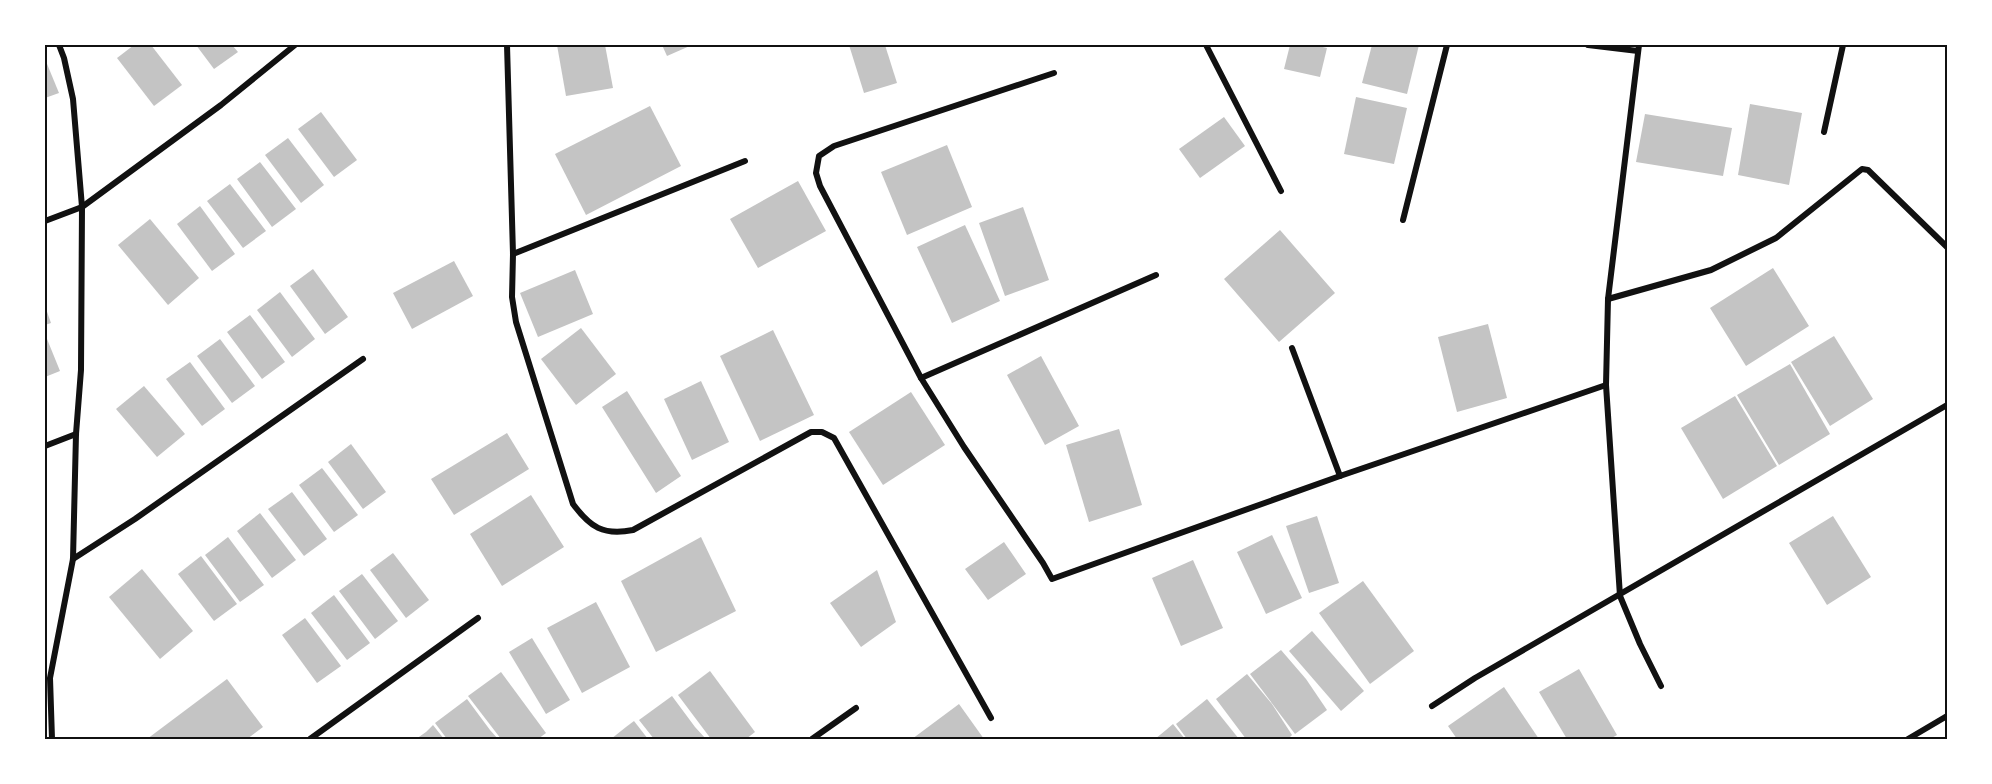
<svg xmlns="http://www.w3.org/2000/svg" width="1992" height="784" viewBox="0 0 1992 784" font-family="Georgia,serif">
<style>
.building{fill:#c4c4c4}
.lines{fill:none;stroke-linecap:round;stroke-linejoin:round}
.minor{stroke:#111;stroke-width:6}
.neatline{fill:none;stroke:#111;stroke-width:2}
</style>
<rect width="100%" height="100%" fill="#fff"/>
<!-- building -->
<g class="building">
<polygon points="134,45 151,45 182,85 154,106 117,58"/>
<polygon points="196,45 232,45 238,52 214,69"/>
<polygon points="557,45 605,45 613,88 566,96"/>
<polygon points="662,45 692,45 667,56"/>
<polygon points="849,45 885,45 897,83 864,93"/>
<polygon points="1290,45 1314,45 1327,48 1320,77 1284,69"/>
<polygon points="1372,45 1419,45 1407,94 1362,83"/>
<polygon points="45,59 59,93 45,98"/>
<polygon points="1356,97 1407,108 1394,164 1344,154"/>
<polygon points="1750,104 1802,113 1789,185 1738,175"/>
<polygon points="650,106 681,166 586,215 555,154"/>
<polygon points="321,112 357,160 334,177 298,129"/>
<polygon points="1645,114 1732,128 1723,176 1636,162"/>
<polygon points="1224,117 1245,146 1200,178 1179,149"/>
<polygon points="288,138 324,185 301,203 265,155"/>
<polygon points="947,145 972,207 907,235 881,172"/>
<polygon points="260,162 296,209 272,227 237,179"/>
<polygon points="798,181 826,231 758,268 730,219"/>
<polygon points="230,184 266,231 243,248 207,201"/>
<polygon points="200,206 235,254 212,271 177,224"/>
<polygon points="1023,207 1049,280 1005,296 979,223"/>
<polygon points="150,219 199,278 168,305 118,245"/>
<polygon points="965,225 1000,301 952,323 917,247"/>
<polygon points="1280,230 1335,293 1279,342 1224,279"/>
<polygon points="454,261 473,296 412,329 393,293"/>
<polygon points="1773,268 1809,326 1746,366 1710,308"/>
<polygon points="313,269 348,317 325,334 290,286"/>
<polygon points="575,270 593,314 538,337 520,293"/>
<polygon points="280,292 315,339 292,357 257,310"/>
<polygon points="45,306 51,323 45,325"/>
<polygon points="250,315 285,362 262,379 227,332"/>
<polygon points="1488,324 1507,398 1457,412 1438,337"/>
<polygon points="581,328 616,374 576,405 541,359"/>
<polygon points="773,330 814,415 760,441 720,356"/>
<polygon points="45,334 60,371 45,377"/>
<polygon points="1834,336 1873,399 1830,426 1791,362"/>
<polygon points="220,339 255,386 232,403 197,356"/>
<polygon points="1041,356 1079,426 1045,445 1007,375"/>
<polygon points="190,362 225,409 202,426 166,379"/>
<polygon points="1790,364 1830,434 1779,465 1737,395"/>
<polygon points="701,381 729,442 692,460 664,399"/>
<polygon points="144,386 185,434 157,457 116,409"/>
<polygon points="627,391 681,476 656,493 602,407"/>
<polygon points="911,392 945,445 883,485 849,432"/>
<polygon points="1735,396 1777,466 1723,499 1681,428"/>
<polygon points="1119,429 1142,505 1089,522 1066,445"/>
<polygon points="507,433 529,469 454,515 431,479"/>
<polygon points="351,444 386,492 363,509 328,462"/>
<polygon points="322,468 358,515 334,532 299,485"/>
<polygon points="292,492 327,539 304,556 268,509"/>
<polygon points="531,495 564,547 502,586 470,534"/>
<polygon points="260,513 296,560 272,578 237,531"/>
<polygon points="1317,516 1339,583 1309,593 1286,526"/>
<polygon points="1833,516 1871,577 1827,605 1789,543"/>
<polygon points="1272,535 1302,598 1266,614 1237,552"/>
<polygon points="228,537 264,585 240,602 205,555"/>
<polygon points="701,537 736,611 656,652 621,581"/>
<polygon points="1004,542 1026,574 988,600 965,569"/>
<polygon points="393,553 429,600 406,618 370,570"/>
<polygon points="201,556 237,604 214,621 178,574"/>
<polygon points="1193,560 1223,628 1181,646 1152,578"/>
<polygon points="142,569 193,631 160,659 109,597"/>
<polygon points="877,570 896,622 861,647 830,603"/>
<polygon points="362,574 398,621 375,639 339,591"/>
<polygon points="1363,581 1414,651 1370,684 1319,613"/>
<polygon points="334,595 370,643 347,660 311,613"/>
<polygon points="596,602 630,667 582,693 547,628"/>
<polygon points="305,618 341,666 317,683 282,635"/>
<polygon points="1312,631 1364,691 1341,711 1289,651"/>
<polygon points="532,638 570,700 546,714 509,652"/>
<polygon points="1281,650 1306,679 1327,710 1295,734 1250,674"/>
<polygon points="1579,669 1617,735 1610,739 1567,739 1539,692"/>
<polygon points="710,671 755,732 746,739 711,739 678,695"/>
<polygon points="501,672 546,733 538,739 501,739 468,696"/>
<polygon points="1247,674 1272,704 1292,735 1288,739 1246,739 1216,699"/>
<polygon points="227,679 263,727 247,739 147,739"/>
<polygon points="1504,687 1539,739 1457,739 1448,726"/>
<polygon points="672,696 695,727 706,739 654,739 639,720"/>
<polygon points="467,699 490,730 498,739 447,739 435,723"/>
<polygon points="1207,699 1239,739 1187,739 1176,724"/>
<polygon points="959,704 984,739 912,739"/>
<polygon points="634,721 648,739 611,739 626,727"/>
<polygon points="1173,724 1185,739 1155,739 1166,730"/>
<polygon points="433,725 444,739 416,739 426,732"/>
</g>
<g class="lines">
<!-- minor -->
<g class="minor">
<path d="M507,45L513,254L512,297L516,322L573,504C590,527 603,536 633,530L811,432H822L834,438L991,718"/>
<polyline points="1206,45 1281,191"/>
<polyline points="1588,45 1638,51"/>
<polyline points="1639,45 1608,299 1606,385 1620,596 1640,644 1661,686"/>
<polyline points="1054,73 834,146 819,156 816,173 820,186 921,378 964,447 1043,563 1052,579 1340,476 1606,385"/>
<polyline points="1824,132 1843,45"/>
<polyline points="1403,220 1447,45"/>
<polyline points="45,221 82,207 221,105 295,45"/>
<polyline points="513,254 745,161"/>
<polyline points="1608,299 1711,270 1776,238 1862,169 1868,170 1947,247"/>
<polyline points="1292,348 1340,476"/>
<polyline points="921,378 1156,275"/>
<polyline points="45,446 76,434"/>
<polyline points="73,559 135,519 363,359"/>
<polyline points="1432,706 1475,678 1947,405"/>
<polyline points="52,739 50,678 73,559 76,434 81,370 82,207 73,99 64,58 59,45"/>
<polyline points="310,739 478,618"/>
<polyline points="812,739 856,708"/>
<polyline points="1908,739 1947,716"/>
</g>
</g>
<!-- border -->
<rect width="1992" height="784" fill="none" stroke="#ffffff" stroke-width="93"/>
<rect x="46" y="46" width="1900" height="692" class="neatline"/>
</svg>
